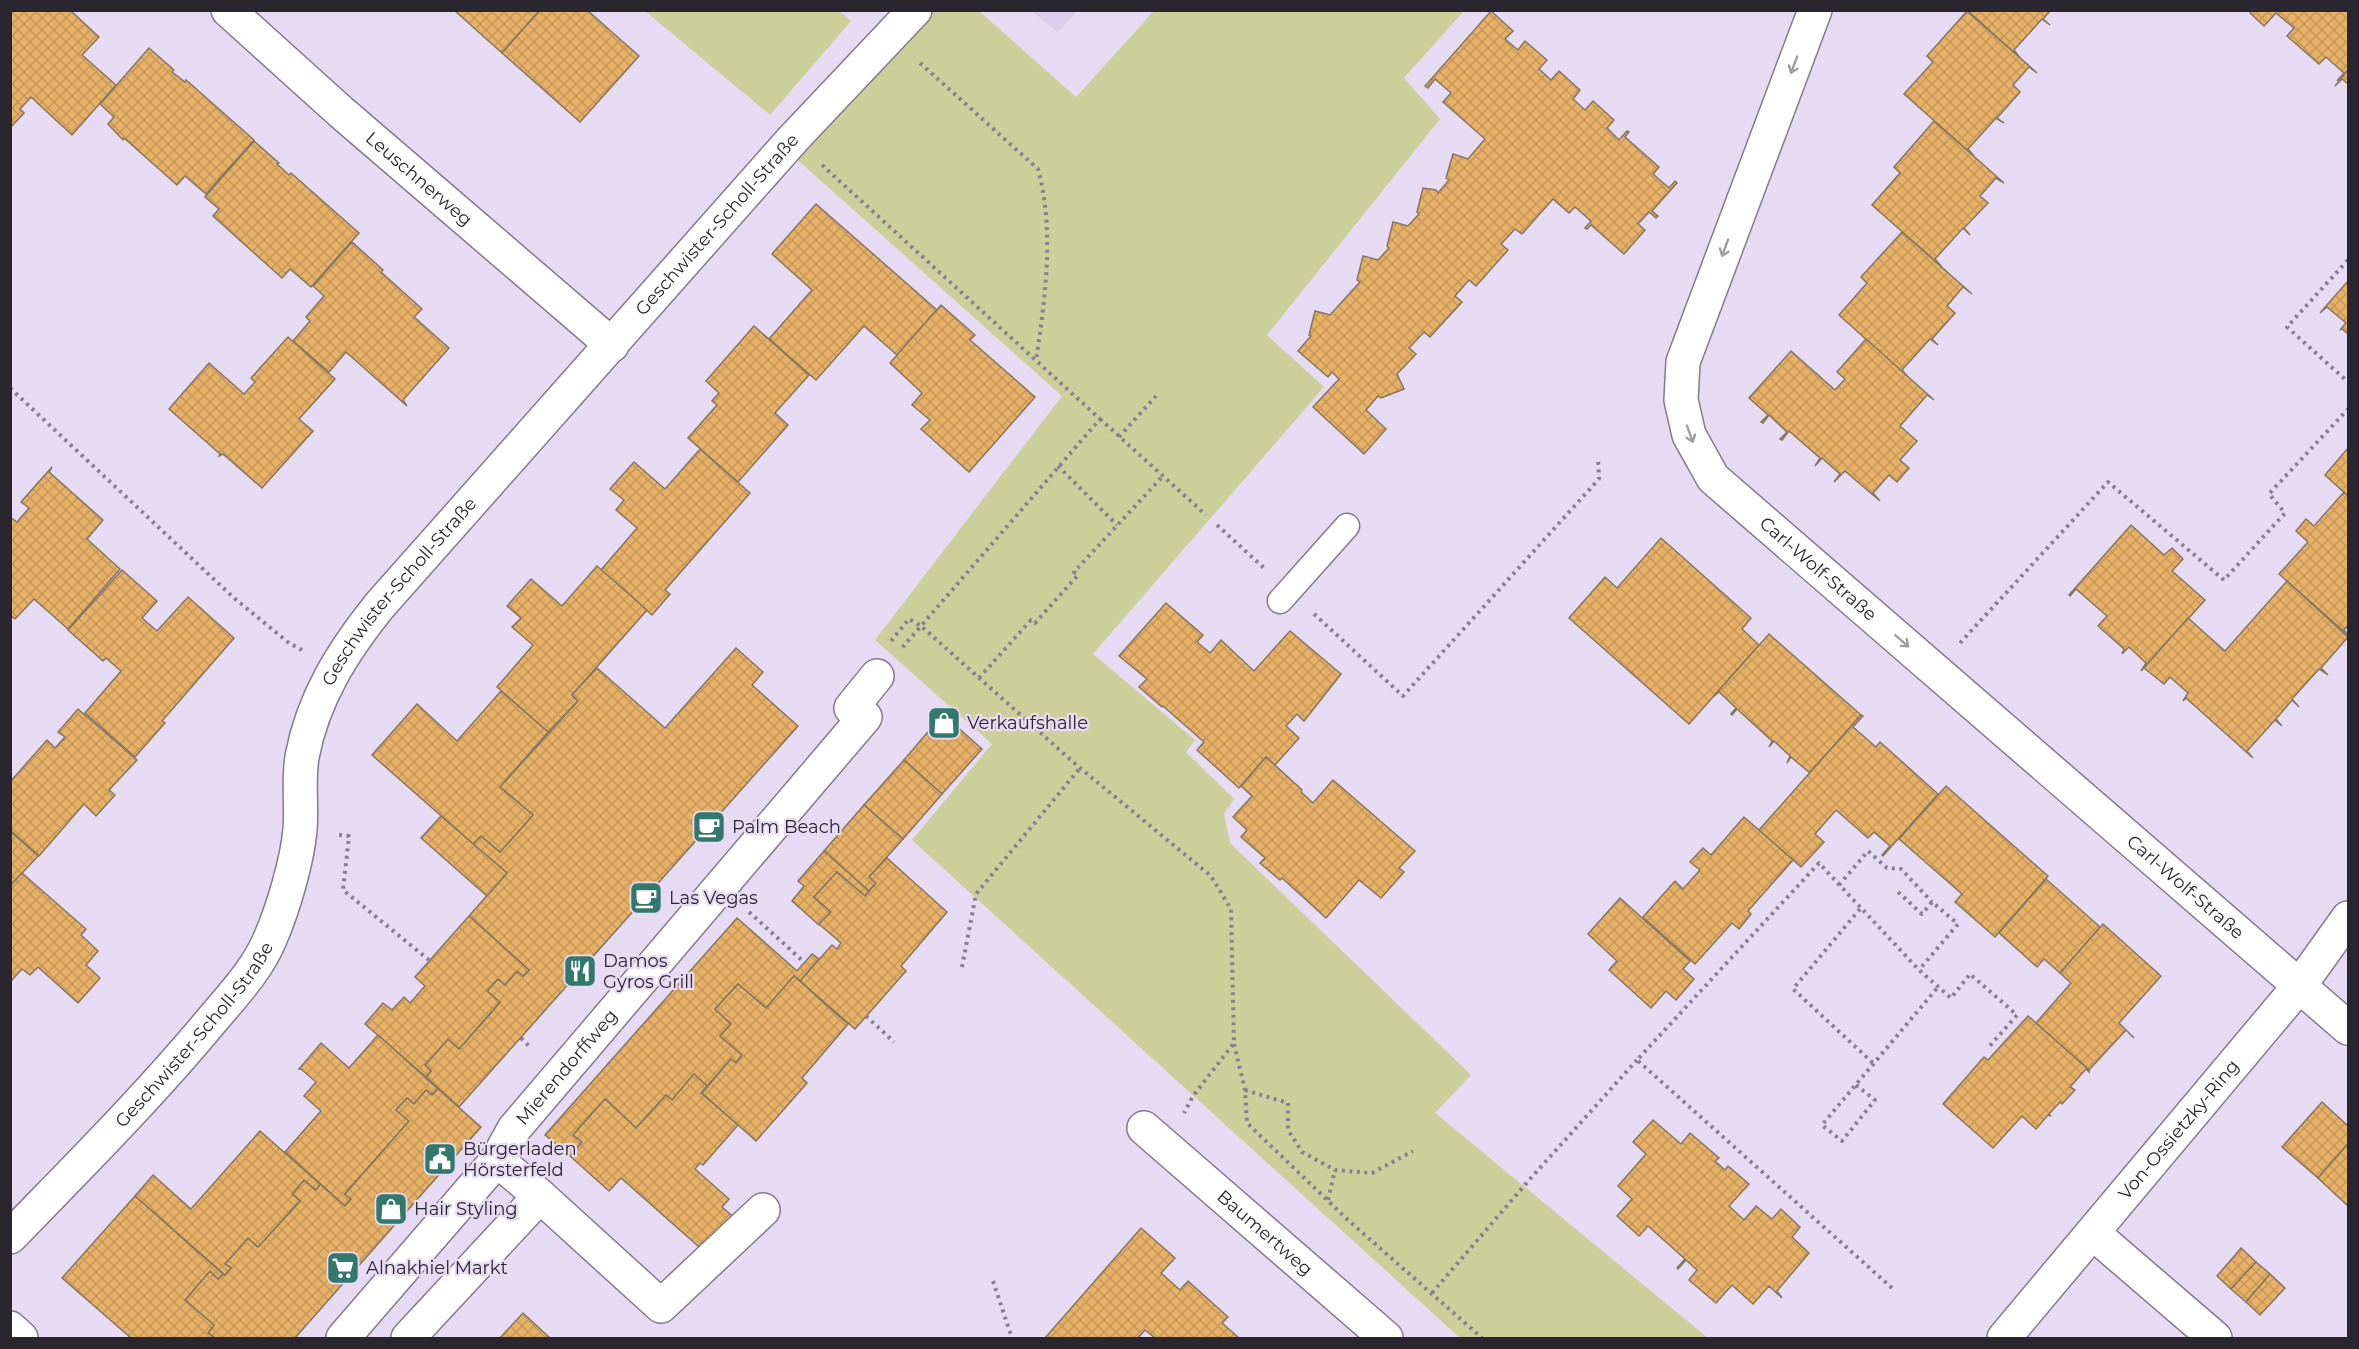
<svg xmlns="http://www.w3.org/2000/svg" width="2359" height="1349" viewBox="0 0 2359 1349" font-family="Montserrat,sans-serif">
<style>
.built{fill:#ddceed}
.green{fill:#cbd09a}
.building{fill:url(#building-cross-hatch);stroke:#857561;stroke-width:1.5}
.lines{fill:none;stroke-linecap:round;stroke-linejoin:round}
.service-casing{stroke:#84798f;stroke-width:27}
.pedestrian-casing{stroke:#84798f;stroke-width:36}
.minor-casing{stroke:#84798f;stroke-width:36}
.path{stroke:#898192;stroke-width:4;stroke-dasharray:3 4.5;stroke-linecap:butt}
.service{stroke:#fff;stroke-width:24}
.pedestrian{stroke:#fff;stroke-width:33}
.minor{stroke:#fff;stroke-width:33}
.oneway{stroke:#9f9da1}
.labels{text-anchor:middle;stroke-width:4.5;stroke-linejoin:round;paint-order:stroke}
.street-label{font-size:18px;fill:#2a262f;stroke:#e7dbf3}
.poi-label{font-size:18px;fill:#2a262f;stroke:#e7dbf3;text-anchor:start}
</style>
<defs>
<pattern id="building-cross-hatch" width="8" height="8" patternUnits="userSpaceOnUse" patternTransform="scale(1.5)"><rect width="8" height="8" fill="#e6b166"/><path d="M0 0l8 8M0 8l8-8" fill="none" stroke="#c59859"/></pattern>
</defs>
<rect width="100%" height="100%" fill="#e7dbf3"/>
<!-- built -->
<polygon class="built" points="1031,11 1077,11 1058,32"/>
<!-- green -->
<g class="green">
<polygon points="645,11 840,11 851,21 770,115"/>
<polygon points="929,11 979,11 1076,97 1154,11 1464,11 1404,78 1440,119 1267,335 1324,387 1093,654 1195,740 1186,752 1234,799 1224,814 1230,843 1471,1075 1435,1113 1708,1338 1460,1338 912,840 992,744 875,640 1062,396 792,155"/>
</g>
<!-- building -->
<g class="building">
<polygon points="10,10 70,10 99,37 82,55 116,85 72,135 31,97 20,109 24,113 10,128"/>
<polygon points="454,10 540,10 502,53"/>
<polygon points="540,10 587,10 639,56 580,122 502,53"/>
<polygon points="2051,10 2043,19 2050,25 2042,19 2014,50 2020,58 1967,10"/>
<polygon points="2252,10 2348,10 2348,70 2337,81 2344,73 2326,57 2319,64 2287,36 2294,28 2276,13 2264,26 2250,13"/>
<polygon points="1491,11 1513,31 1505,39 1518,50 1525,41 1547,60 1539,69 1551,80 1559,71 1580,90 1573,99 1585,110 1593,101 1614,120 1607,128 1619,140 1627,131 1629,132 1625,137 1659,167 1653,174 1669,188 1675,181 1677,183 1652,211 1658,216 1656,218 1649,212 1638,224 1645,230 1624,254 1591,225 1587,229 1585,228 1591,221 1575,207 1569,213 1553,199 1522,234 1515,229 1501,244 1508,250 1476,286 1469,280 1455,296 1462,302 1430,337 1424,332 1409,348 1416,354 1397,374 1404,389 1381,398 1378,396 1366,410 1386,429 1364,454 1313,407 1339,379 1332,372 1328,377 1298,351 1311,336 1309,335 1315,311 1330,315 1360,282 1357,280 1363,256 1378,260 1389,248 1387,246 1393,222 1408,226 1419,214 1417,212 1423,188 1436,190 1438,193 1449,180 1446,178 1453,154 1468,159 1485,139 1443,102 1451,93 1435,79 1428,88 1425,86"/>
<polygon points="1967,11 2037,73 2029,67 2013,85 2020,92 1997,118 2004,123 1996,118 1968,149 1974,156 1904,94 1933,62 1927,56"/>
<polygon points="149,48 174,70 172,72 185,82 186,80 254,140 206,194 185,176 177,185 124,138 123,140 108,124 114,117 100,104"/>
<polygon points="2348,70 2348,84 2342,79 2335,86"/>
<polygon points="1934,121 2004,183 1996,178 1980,196 1988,203 1964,228 1970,235 1963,228 1935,259 1942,267 1872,205 1900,173 1894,167"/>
<polygon points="254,141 279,163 277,164 289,175 291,173 359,233 311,287 290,269 282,278 213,216 219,209 205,197"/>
<polygon points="816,204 937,310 897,355 864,326 816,380 769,339 812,290 772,254"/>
<polygon points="1902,232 1972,294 1963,287 1947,306 1955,313 1932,339 1938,345 1930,339 1902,370 1909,378 1839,315 1867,283 1861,277"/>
<polygon points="352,242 383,270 381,272 422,309 414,317 449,348 403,400 407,406 346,352 329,372 293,341 310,321 306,317 324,296 313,286"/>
<polygon points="2348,281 2348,334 2342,329 2340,330 2346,323 2327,307 2320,313"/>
<polygon points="941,305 975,335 970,340 1035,397 969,472 921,429 930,420 912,405 922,393 890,363"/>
<polygon points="754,326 809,375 775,413 788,425 738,482 688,438 717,405 712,401 719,393 706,381"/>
<polygon points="288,337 335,379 299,419 313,431 262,488 223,454 219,456 220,454 169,409 209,363 244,394 255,382 251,378"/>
<polygon points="1866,339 1934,400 1927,395 1900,426 1917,441 1900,460 1909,468 1897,482 1889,475 1873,493 1880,501 1845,471 1834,482 1840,474 1822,458 1815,466 1820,458 1789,431 1782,440 1780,439 1787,432 1769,415 1763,423 1761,422 1768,415 1749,398 1791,351 1835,390 1845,379 1837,372"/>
<polygon points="2348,448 2348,496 2325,475"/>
<polygon points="700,449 750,493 665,590 670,594 652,615 601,570 637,528 616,510 624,500 610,489 634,462 665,489"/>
<polygon points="52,467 49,472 103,520 87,539 120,569 68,629 34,599 15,619 10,615 10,517 17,522 29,508 21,502"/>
<polygon points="2344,492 2348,496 2348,625 2344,630 2348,635 2279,574 2308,542 2296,531 2306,519 2314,526"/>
<polygon points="2131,525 2164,555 2172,548 2183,559 2172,571 2205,600 2141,671 2146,663 2129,647 2122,654 2124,649 2098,626 2107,616 2076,589 2070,596 2069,595"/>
<polygon points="1661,538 1751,618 1742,629 1759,645 1689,724 1569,618 1605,577 1617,588"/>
<polygon points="597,566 647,610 572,695 578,701 548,732 497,687 533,645 512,627 521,618 507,606 531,579 562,606"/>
<polygon points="122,570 157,601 142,618 157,631 188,597 234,638 162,721 165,723 135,757 85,713 121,671 106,658 103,661 68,630"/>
<polygon points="2287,581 2348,637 2321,668 2328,675 2319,669 2292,699 2299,707 2292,700 2276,719 2282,726 2275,720 2247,751 2253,758 2186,698 2183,701 2188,693 2170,677 2164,684 2144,668 2188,618 2225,651"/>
<polygon points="1166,603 1203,635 1197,642 1210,653 1221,640 1254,671 1290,631 1341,674 1304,721 1297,714 1286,726 1299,738 1275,765 1266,757 1239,788 1197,750 1204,742 1163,706 1162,707 1139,687 1147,679 1119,656"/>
<polygon points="1769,634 1861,715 1810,773 1791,757 1787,763 1790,756 1774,741 1769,747 1772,741 1737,709 1732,715 1731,714 1736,708 1719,692 1713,697"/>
<polygon points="736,648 763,672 752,685 798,726 459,1107 426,1077 431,1071 425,1065 448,1039 459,1049 491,1013 500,1002 487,991 498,979 505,985 517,971 523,976 529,970 469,916 507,873 473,844 481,836 500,852 533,815 500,787 578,701 572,695 597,668 665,728"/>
<polygon points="501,691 548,732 500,787 533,815 500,852 481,836 473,844 372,755 417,704 457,741"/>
<polygon points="78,709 137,760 109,790 115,795 96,816 84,804 39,856 10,830 10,782 47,740 55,748 65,737 58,732"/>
<polygon points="943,714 982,749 942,794 904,760"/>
<polygon points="1861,715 1863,716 1853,727 1876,747 1880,742 1938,794 1883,856 1882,855 1890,846 1874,832 1868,838 1836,810 1815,834 1824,842 1801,867 1759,830"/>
<polygon points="1266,757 1302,790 1301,792 1313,803 1333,780 1415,851 1399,868 1404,872 1381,898 1359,880 1326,918 1282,878 1280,880 1260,863 1265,858 1241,837 1247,830 1233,817 1252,796 1241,786"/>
<polygon points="904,760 942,794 903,839 864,805"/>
<polygon points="1946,786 2048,876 1995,937 1955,902 1962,894 1899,839"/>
<polygon points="864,805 903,839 869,877 876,883 869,891 824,851"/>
<polygon points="441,816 507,873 487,896 421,838"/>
<polygon points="1744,817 1793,860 1748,911 1751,914 1739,929 1732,923 1695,964 1643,917 1675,881 1683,889 1700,870 1690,862 1703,848 1711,855"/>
<polygon points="10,831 38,856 10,886"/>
<polygon points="824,851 869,891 865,896 837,872 814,897 831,912 819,925 792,901 804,886 798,881"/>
<polygon points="887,858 947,912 901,966 906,971 855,1029 800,981 832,945 837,949 841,943 819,924 831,912 814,897 837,872 865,896 876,883 869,877"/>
<polygon points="22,873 86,929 81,935 98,951 86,965 100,978 78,1003 38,967 30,975 22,969 10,982 10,886"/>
<polygon points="2046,879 2100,927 2060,973 2044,959 2037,967 1999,933"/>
<polygon points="1620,898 1690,961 1683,969 1694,979 1676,1000 1666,991 1651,1008 1609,970 1617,961 1588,934"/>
<polygon points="469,916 529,970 523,976 517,971 505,985 498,979 487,991 500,1002 459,1049 448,1039 425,1065 431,1071 426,1077 365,1024 383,1003 392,1010 404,997 410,1003 425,986 415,977"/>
<polygon points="737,918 797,971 812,954 819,959 800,981 794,976 766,1008 738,984 715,1009 731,1024 720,1036 742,1055 736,1063 731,1059 707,1086 694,1074 672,1100 666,1095 636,1128 605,1099 573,1135 582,1142 570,1156 545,1135"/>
<polygon points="2103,924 2161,976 2119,1023 2134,1038 2126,1030 2089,1070 2036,1023 2071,983 2060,973"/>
<polygon points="794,976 848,1024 802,1078 807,1083 756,1141 702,1093 731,1059 736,1063 742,1055 720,1036 731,1024 715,1009 738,984 766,1008"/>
<polygon points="2028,1016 2089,1070 2089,1072 2086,1069 2070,1087 2075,1090 2062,1104 2060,1102 2049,1114 2051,1116 2048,1115 2036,1129 2022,1116 1993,1148 1943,1104 1984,1057 1988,1060"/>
<polygon points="378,1035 438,1089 432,1095 426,1090 414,1104 407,1098 396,1110 409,1121 345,1194 351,1199 345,1206 285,1152 321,1111 304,1096 316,1082 301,1069 299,1069 321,1043 349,1068"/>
<polygon points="694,1074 707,1086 701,1093 738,1125 703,1165 700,1163 695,1169 729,1199 722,1207 737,1220 707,1254 621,1178 609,1191 570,1156 582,1142 573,1135 605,1099 636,1128 666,1095 672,1100"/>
<polygon points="438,1089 481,1127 295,1338 215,1338 208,1333 214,1325 185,1300 210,1271 218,1279 223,1274 225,1275 231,1268 225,1264 248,1238 258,1247 300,1201 292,1194 304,1180 316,1190 320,1184 345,1206 351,1199 345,1194 409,1121 396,1110 407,1098 414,1104 426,1090 432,1095"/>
<polygon points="2322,1102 2348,1126 2348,1144 2318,1178 2282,1147"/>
<polygon points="1653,1120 1681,1144 1690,1133 1719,1158 1715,1161 1725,1170 1728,1166 1749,1184 1729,1206 1744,1220 1756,1206 1772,1219 1781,1209 1800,1227 1792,1237 1809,1253 1777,1291 1782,1298 1769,1286 1753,1304 1732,1285 1716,1303 1689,1280 1697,1270 1686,1260 1678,1269 1677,1268 1685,1259 1648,1226 1639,1236 1617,1216 1632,1199 1618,1186 1646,1154 1633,1142"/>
<polygon points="260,1131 320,1184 316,1190 304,1180 292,1194 300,1201 258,1247 248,1238 225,1264 231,1268 225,1275 135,1196 153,1175 191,1209"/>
<polygon points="2348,1144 2348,1206 2318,1178"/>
<polygon points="135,1196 223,1274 218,1279 210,1271 185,1300 214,1325 208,1333 215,1338 131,1338 62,1278"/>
<polygon points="1141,1228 1175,1258 1161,1273 1180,1290 1188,1281 1228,1317 1222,1323 1239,1338 1155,1338 1145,1330 1138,1338 1045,1338"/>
<polygon points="2241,1248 2256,1262 2231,1289 2217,1276"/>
<polygon points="2256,1262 2270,1274 2246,1302 2231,1289"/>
<polygon points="2270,1274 2285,1288 2260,1315 2246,1302"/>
<polygon points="523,1313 550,1338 500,1338"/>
</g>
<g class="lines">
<defs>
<polyline id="service" points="1280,601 1347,526"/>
<g id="pedestrian">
<polyline points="540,1196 661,1306 763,1210"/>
<path id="s1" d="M343,1338L497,1160L514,1129L865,717L851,708L877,676"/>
<polyline points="408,1338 540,1196 497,1160"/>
</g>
<g id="minor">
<path id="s2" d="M228,10L341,112L612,345"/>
<path id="s3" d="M1815,10L1683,362L1681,400L1689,435L1713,478L2348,1028"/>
<path id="s4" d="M1144,1128L1386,1338"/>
<polyline points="2094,1234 2215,1338"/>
<path id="s5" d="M10,1237C79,1166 149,1096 212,1020C233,995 257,970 270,939C283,909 297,862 300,830C302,806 298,781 302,757C313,698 343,651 380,605L793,139L915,10"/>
<polyline points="10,1328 21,1338"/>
<path id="s6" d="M2004,1338L2300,985L2348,918"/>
</g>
</defs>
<!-- service casing -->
<use href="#service" class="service-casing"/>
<!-- pedestrian casing -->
<use href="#pedestrian" class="pedestrian-casing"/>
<!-- minor casing -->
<use href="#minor" class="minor-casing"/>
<!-- path -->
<g class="path">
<path d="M920,63L1038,169C1055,231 1045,298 1036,361"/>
<polyline points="822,165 1100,419 921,626 1080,768 1211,876 1231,909 1234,1043 1193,1096 1184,1113"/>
<polyline points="2348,260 2287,327 2348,382"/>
<polyline points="10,388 234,598 289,643 302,650"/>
<polyline points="1100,419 1206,515"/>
<polyline points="1119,437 1156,396"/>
<polyline points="1058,466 1117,525"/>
<polyline points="1217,525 1265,569"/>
<polyline points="1314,614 1403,696 1599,479 1598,458"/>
<polyline points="891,641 909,619 921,626 901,649"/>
<polyline points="1960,643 2108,482 2224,580 2285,513 2269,494 2348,409"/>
<polyline points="979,678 1031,620 1035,623 1078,575 1074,572 1163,476"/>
<polyline points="339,835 349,836 343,890 429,960"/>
<polyline points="1839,885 1868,851 1887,868 1901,869 1932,902"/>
<polyline points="1898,892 1922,914 1932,902 1958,924 1919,970"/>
<polyline points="1860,909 1793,989 1873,1063"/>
<polyline points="749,912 805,963"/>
<polyline points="962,967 976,894 1080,768"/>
<polyline points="866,1016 894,1042"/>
<polyline points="521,1038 531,1048"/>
<polyline points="1234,1044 1245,1090 1247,1123 1348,1220 1482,1338"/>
<polyline points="1856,1085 1875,1100 1842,1141 1822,1125 1938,987"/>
<polyline points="1245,1090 1288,1103 1288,1130 1302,1152 1335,1170 1372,1173 1413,1151"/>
<polyline points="1328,1200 1335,1170"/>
<polyline points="993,1281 1012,1338"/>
<polyline points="1892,1288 1637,1060 1819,863 1919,970 1951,998 1970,974 2017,1015 1987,1049"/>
<polyline points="1432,1293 1530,1179 1637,1060"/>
</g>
<!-- service -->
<use href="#service" class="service"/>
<!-- pedestrian -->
<use href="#pedestrian" class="pedestrian"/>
<!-- minor -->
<use href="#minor" class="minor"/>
</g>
<!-- one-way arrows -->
<defs><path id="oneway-shaft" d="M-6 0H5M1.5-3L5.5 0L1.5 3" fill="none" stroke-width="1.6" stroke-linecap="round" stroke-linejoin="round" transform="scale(1.5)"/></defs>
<g class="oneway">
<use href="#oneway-shaft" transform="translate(1794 65) rotate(111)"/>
<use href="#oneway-shaft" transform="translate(1725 248) rotate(110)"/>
<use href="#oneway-shaft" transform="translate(1690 434) rotate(70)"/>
<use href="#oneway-shaft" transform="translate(1902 641) rotate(41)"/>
</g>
<!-- icons -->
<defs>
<symbol id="shop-square" viewBox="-11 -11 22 22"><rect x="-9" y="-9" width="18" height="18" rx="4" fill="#33786d" stroke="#e7dbf3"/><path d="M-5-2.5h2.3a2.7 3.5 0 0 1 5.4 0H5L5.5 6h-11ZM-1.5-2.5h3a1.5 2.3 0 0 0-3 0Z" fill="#fff"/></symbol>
<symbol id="cafe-square" viewBox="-11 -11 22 22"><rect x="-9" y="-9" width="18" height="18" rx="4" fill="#33786d" stroke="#e7dbf3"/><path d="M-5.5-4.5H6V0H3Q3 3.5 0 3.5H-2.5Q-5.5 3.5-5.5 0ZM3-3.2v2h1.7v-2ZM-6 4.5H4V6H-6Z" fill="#fff"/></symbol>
<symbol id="restaurant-square" viewBox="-11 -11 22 22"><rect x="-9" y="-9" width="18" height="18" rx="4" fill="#33786d" stroke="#e7dbf3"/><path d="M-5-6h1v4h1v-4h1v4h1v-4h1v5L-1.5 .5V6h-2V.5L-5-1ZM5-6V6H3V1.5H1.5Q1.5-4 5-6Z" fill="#fff"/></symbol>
<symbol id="civic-square" viewBox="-11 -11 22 22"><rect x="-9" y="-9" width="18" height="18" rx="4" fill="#33786d" stroke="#e7dbf3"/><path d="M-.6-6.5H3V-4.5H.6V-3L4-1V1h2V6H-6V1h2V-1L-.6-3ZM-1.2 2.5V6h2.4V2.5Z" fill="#fff"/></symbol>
<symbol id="supermarket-square" viewBox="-11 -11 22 22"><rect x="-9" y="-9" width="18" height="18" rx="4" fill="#33786d" stroke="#e7dbf3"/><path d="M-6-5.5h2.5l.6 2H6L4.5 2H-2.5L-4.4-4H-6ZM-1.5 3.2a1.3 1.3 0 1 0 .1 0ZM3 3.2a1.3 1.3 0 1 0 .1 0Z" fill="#fff"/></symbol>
</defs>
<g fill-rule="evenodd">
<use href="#shop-square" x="925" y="704" width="38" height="38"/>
<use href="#cafe-square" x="690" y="808" width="38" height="38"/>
<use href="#cafe-square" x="627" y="879" width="38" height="38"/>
<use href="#restaurant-square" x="561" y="952" width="38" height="38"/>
<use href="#civic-square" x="421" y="1140" width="38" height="38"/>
<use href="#shop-square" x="372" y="1190" width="38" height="38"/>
<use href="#supermarket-square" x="324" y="1249" width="38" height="38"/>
</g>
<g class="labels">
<!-- street labels -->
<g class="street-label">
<text dy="6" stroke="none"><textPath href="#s2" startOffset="255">Leuschnerweg</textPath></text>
<text dy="6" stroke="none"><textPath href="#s5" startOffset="1264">Geschwister-Scholl-Straße</textPath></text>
<text dy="6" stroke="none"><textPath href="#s3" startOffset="638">Carl-Wolf-Straße</textPath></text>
<text dy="6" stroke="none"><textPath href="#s5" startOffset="778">Geschwister-Scholl-Straße</textPath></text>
<text dy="6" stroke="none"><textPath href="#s3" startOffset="1124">Carl-Wolf-Straße</textPath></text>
<text dy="6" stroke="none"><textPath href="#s5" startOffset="274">Geschwister-Scholl-Straße</textPath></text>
<text dy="6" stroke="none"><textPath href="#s1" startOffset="352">Mierendorffweg</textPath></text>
<text dy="6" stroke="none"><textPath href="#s6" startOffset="272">Von-Ossietzky-Ring</textPath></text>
<text dy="6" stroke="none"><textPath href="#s4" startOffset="160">Baumertweg</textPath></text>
</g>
<!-- poi labels -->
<g class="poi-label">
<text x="967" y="729">Verkaufshalle</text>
<text x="732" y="833">Palm Beach</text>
<text x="669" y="904">Las Vegas</text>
<text x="603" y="967">Damos<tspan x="603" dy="21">Gyros Grill</tspan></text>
<text x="463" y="1155">Bürgerladen<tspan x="463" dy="21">Hörsterfeld</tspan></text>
<text x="414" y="1215">Hair Styling</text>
<text x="366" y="1274">Alnakhiel Markt</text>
</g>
</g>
<!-- border -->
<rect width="2359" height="1349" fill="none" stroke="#2a262f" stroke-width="24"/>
</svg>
